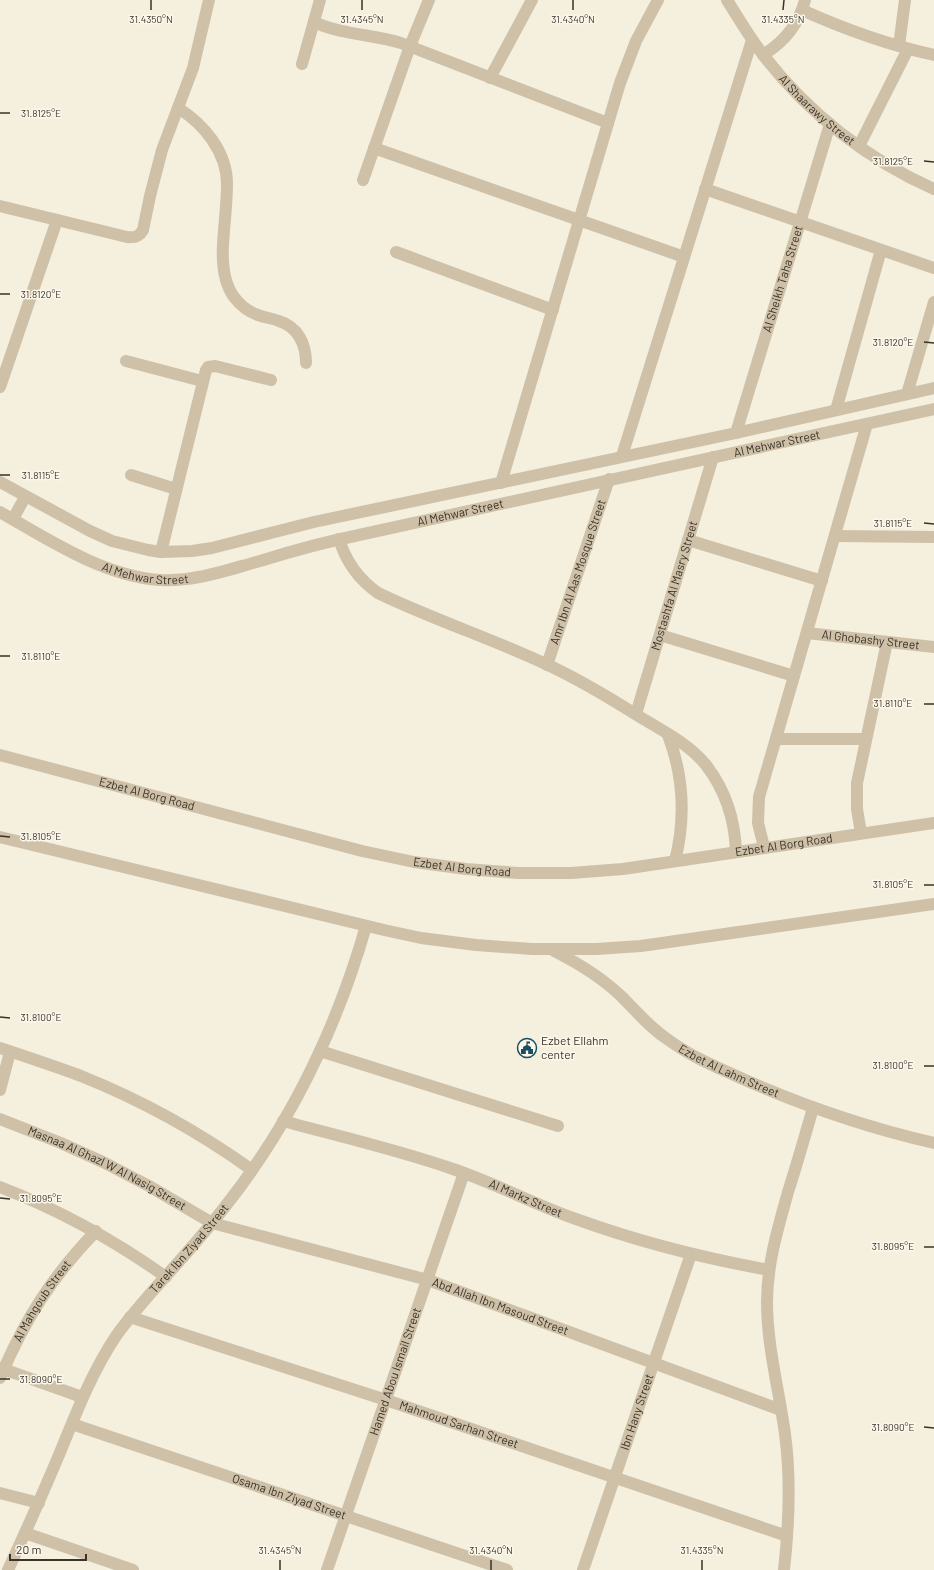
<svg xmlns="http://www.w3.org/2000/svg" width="934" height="1570" viewBox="0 0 934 1570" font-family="Barlow,sans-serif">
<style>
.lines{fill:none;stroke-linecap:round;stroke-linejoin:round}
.minor{stroke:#cec1a8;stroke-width:12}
.ticks{fill:none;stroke:#3b3229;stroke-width:1.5}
.labels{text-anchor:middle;stroke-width:3;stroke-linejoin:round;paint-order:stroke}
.street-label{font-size:12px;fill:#3b3229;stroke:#fcf7eb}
.poi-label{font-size:12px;fill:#3b3229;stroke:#fcf7eb;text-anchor:start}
.ticks-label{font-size:10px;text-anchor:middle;fill:#3b3229;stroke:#fcf7eb;stroke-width:3;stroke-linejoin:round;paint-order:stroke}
</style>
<rect width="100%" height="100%" fill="#f5efde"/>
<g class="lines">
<!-- minor -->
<g class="minor">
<path id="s1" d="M727,0C739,19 750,38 764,56C808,113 868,160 934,189"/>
<path d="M802,10C844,29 889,45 934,55"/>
<path d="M314,22C342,35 372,34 401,43L608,123"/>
<polyline points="899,46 905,0"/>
<path d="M763,55C784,42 799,24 805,0"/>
<polyline points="302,64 320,0"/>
<polyline points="490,78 532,0"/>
<path d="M178,108C204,124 227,152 227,184C227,204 224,225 223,245C222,263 223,282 234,297C240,305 249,312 258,315C265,318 272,318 279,321C298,327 306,344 306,363"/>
<polyline points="859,146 908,49"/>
<polyline points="374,148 684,257"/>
<polyline points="363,180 410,46 429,0"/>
<polyline points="705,189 934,268"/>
<path d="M0,206L127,237C134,238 139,237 143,230L150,196L162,150L193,68L209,0"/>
<polyline points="396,252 553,310"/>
<polyline points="126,361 202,381"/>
<polyline points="0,387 57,220"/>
<polyline points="907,394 934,302"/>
<polyline points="836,410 881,250"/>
<path id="s2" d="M736,433L830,124"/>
<polyline points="622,456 752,40"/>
<polyline points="131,475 176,489"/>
<polyline points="0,482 90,531 112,541 148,550 161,552 192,551 212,548 314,522 736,433 934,388"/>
<polyline points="501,483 620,83 636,41 658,0"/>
<path id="s3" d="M0,512C49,540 103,576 160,580C194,582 227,570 260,561C292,551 325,542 359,535C550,493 742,452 934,409"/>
<polyline points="13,519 25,497"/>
<polyline points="835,536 934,537"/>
<path d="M339,539C346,562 358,579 378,593C434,620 493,639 548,665C580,680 610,698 640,717C663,731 689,744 706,765C726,791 735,819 736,852"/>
<polyline points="688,540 822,581"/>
<polyline points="161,552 206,370 208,367 215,366 271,380"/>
<path id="s4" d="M807,633L934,647"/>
<polyline points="660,635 794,676"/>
<path id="s5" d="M547,665L609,479"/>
<path id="s6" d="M636,714L713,457"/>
<path d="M668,735C684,777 686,817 675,861"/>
<polyline points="776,739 866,739"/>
<path id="s7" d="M0,755L362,851L414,862L466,869L518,873H571L623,869L934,823"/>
<polyline points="861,833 857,809 857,783 887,642"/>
<polyline points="0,837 384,930 421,938 476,945 532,949 596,949 641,946 934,904"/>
<polyline points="764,847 758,823 759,797 867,424"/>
<path id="s8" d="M554,951C578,963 601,977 621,996C637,1012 651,1029 670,1041C689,1055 712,1065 734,1075C798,1104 865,1127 934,1143"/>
<path d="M0,1048C27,1057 54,1066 81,1076C141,1100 199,1132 252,1170"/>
<polyline points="320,1051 558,1126"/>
<polyline points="0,1090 10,1052"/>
<path id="s9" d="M0,1119L61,1143L105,1163L149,1186L212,1223L428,1280L781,1410"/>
<path id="s10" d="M283,1121C338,1136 395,1149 450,1168C493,1182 533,1204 576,1219C639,1242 703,1258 769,1270"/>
<path d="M0,1187C60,1210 114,1240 166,1277"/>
<path id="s11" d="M130,1317L386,1400L787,1536"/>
<polyline points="0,1368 82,1397"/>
<path id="s12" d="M0,1378C25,1319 51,1278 96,1231"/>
<path id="s13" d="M72,1424L507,1570"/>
<polyline points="0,1493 39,1503"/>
<polyline points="25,1533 133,1570"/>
<path id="s14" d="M8,1570C26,1531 44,1491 61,1450C77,1411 92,1372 116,1336C131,1315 148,1296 166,1276C186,1254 206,1231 224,1208C290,1125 337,1027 366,926"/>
<path id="s15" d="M327,1570L464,1173"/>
<path id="s16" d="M583,1570L691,1254"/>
<path d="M784,1570C789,1525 791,1478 785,1434C779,1390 767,1346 767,1302C767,1264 778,1228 788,1192C797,1164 805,1136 813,1108"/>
</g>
</g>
<!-- ticks -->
<path class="ticks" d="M151,10V0M362,10V0M573,10V0M783,10L784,0M0,113H10M924,161L934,162M0,294H10M924,342L934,343M0,475H10M924,523L934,524M0,656H10M924,704H934M0,836L10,837M924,885H934M0,1017L10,1018M924,1066H934M0,1198L10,1199M924,1247H934M0,1379H10M924,1427L934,1428M280,1570V1560M491,1570V1560M702,1570V1560"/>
<!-- icons -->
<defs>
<symbol id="civic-ring" viewBox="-11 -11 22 22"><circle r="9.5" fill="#fcf7eb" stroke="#1a4e60" stroke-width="1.5"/><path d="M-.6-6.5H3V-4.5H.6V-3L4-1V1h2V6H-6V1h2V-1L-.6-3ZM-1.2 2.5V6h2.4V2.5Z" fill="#1a4e60"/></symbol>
</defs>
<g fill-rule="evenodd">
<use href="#civic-ring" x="516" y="1037" width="22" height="22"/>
</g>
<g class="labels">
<!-- street labels -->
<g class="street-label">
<text dy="4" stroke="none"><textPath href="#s1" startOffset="143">Al Shaarawy Street</textPath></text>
<text dy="4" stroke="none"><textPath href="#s2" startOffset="161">Al Sheikh Taha Street</textPath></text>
<text dy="4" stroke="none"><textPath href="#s3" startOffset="808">Al Mehwar Street</textPath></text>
<text dy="4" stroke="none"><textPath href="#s3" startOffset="484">Al Mehwar Street</textPath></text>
<text dy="4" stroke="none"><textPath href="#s3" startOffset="160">Al Mehwar Street</textPath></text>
<text dy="4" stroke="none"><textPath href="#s5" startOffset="98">Amr Ibn Al Aas Mosque Street</textPath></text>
<text dy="4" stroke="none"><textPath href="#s6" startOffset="134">Mostashfa Al Masry Street</textPath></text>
<text dy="4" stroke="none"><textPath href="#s4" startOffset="64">Al Ghobashy Street</textPath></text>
<text dy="4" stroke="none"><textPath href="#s7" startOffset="152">Ezbet Al Borg Road</textPath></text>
<text dy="4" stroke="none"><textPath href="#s7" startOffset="800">Ezbet Al Borg Road</textPath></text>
<text dy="4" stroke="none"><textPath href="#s7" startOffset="476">Ezbet Al Borg Road</textPath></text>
<text dy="4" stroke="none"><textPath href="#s8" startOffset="214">Ezbet Al Lahm Street</textPath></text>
<text dy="4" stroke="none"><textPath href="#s9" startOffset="118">Masnaa Al Ghazl W Al Nasig Street</textPath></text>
<text dy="4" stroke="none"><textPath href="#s10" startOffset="255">Al Markz Street</textPath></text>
<text dy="4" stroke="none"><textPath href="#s14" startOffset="372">Tarek Ibn Ziyad Street</textPath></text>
<text dy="4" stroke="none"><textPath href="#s12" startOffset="88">Al Mahgoub Street</textPath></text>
<text dy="4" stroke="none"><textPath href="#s9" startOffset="537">Abd Allah Ibn Masoud Street</textPath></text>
<text dy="4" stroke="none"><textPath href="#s15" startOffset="210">Hamed Abou Ismail Street</textPath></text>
<text dy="4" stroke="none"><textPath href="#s16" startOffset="167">Ibn Hany Street</textPath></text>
<text dy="4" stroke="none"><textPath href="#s11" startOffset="346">Mahmoud Sarhan Street</textPath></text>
<text dy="4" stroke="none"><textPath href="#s13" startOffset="229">Osama Ibn Ziyad Street</textPath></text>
</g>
<!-- poi labels -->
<g class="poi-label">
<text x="541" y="1045">Ezbet Ellahm<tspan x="541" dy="14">center</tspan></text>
</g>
</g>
<g class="ticks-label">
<text x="151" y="23">31.4350°N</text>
<text x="362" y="23">31.4345°N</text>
<text x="573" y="23">31.4340°N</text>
<text x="783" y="23">31.4335°N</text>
<text x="41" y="117">31.8125°E</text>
<text x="893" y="165">31.8125°E</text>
<text x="41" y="298">31.8120°E</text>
<text x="893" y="346">31.8120°E</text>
<text x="41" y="479">31.8115°E</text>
<text x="893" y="527">31.8115°E</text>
<text x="41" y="660">31.8110°E</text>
<text x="893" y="707">31.8110°E</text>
<text x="41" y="840">31.8105°E</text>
<text x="893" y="888">31.8105°E</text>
<text x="41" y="1021">31.8100°E</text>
<text x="893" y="1069">31.8100°E</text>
<text x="41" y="1202">31.8095°E</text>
<text x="893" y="1250">31.8095°E</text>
<text x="41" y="1383">31.8090°E</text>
<text x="893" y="1431">31.8090°E</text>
<text x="280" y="1554">31.4345°N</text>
<text x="491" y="1554">31.4340°N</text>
<text x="702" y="1554">31.4335°N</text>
</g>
<!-- scale -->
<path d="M10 1554v6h76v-6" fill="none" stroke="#3b3229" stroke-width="2"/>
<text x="16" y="1554" font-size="12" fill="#3b3229" stroke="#fcf7eb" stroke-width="3" paint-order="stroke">20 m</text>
</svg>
